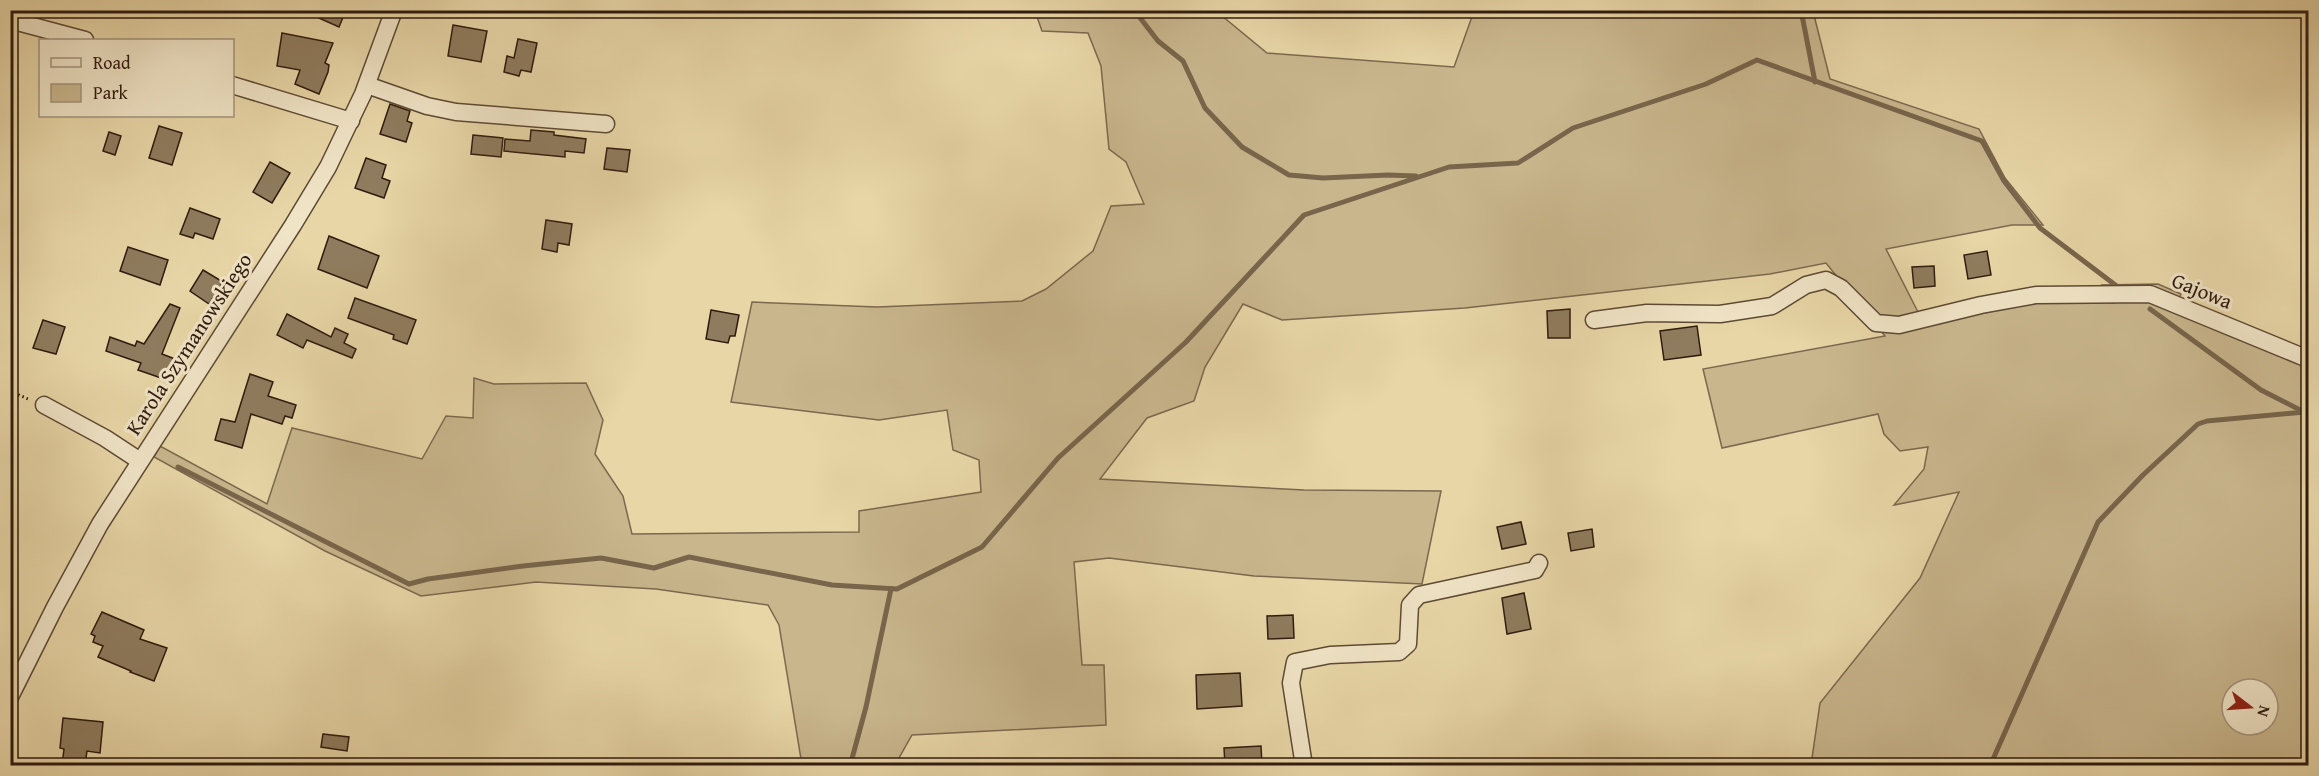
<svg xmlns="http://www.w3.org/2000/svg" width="2319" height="776" viewBox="0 0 2319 776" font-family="'Gentium Book Plus',serif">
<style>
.green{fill:#c9b68d;stroke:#7c684e;stroke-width:1.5;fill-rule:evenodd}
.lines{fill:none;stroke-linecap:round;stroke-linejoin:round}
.stream{stroke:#78654b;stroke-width:5}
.building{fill:#8f7c5e;stroke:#2f1b0e;stroke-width:1.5}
.minor-casing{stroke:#5d4a34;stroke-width:19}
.path{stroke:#2f1b0e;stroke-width:3;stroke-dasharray:1.5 3;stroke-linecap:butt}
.minor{stroke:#f0e4c6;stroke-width:16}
.labels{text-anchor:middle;stroke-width:6;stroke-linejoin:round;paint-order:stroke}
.street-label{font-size:21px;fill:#2f1b0e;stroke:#f0e4c6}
</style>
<rect width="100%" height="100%" fill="#e8d6a7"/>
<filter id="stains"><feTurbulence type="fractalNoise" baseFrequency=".00333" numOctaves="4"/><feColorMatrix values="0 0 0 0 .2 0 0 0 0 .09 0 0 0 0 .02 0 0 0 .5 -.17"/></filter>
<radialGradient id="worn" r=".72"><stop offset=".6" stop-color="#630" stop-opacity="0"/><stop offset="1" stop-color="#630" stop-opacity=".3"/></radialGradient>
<!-- green -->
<path class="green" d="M1035,11H1216L1267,53L1454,67L1474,11H1813L1830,79L1979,129L2005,178L2043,225H2012L1886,249L1918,312L2035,295L2114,303L2102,285L2158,284L2181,294L2176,308L2308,364V765H1811L1820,703L1920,578L1959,492L1894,505L1924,469L1928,447L1900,451L1884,434L1878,414L1722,448L1703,369L1885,336L1826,263L1770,274L1465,308L1282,320L1243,304L1205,367L1194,401L1147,418L1100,479L1304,490L1441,491L1422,584L1254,576L1109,558L1074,562L1082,665H1104L1106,725L912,735L895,765H802L779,625L768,605L656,589L536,582L421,596L325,551L154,457L160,446L267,504L292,428L422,459L446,416L473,418L474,378L494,384L586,383L603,420L595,454L623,496L632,534L859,532V511L981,492L979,460L953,450L947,410L879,420L731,402L752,302L877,307L1022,301L1046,289L1093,251L1111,206L1144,204L1126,162L1109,149L1101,66L1088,33L1042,31ZM2232,689H2268V725H2232Z"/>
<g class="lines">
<!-- stream -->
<g class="stream">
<polyline points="1134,10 1158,41 1183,61 1205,108 1242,147 1289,175 1323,178 1388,175 1416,176"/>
<polyline points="1801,10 1815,82"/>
<polyline points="2150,309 2261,390 2308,414"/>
<polyline points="178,467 409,584 428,579 523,566 601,558 654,568 689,557 832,585 897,589 982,547 1058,458 1186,342 1304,215 1449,167 1518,163 1573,128 1706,84 1757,60 1982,141 2004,181 2040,228 2118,287"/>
<polyline points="850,766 866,707 891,589"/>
<polyline points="1990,766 2098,522 2143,475 2198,424 2207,421 2305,412"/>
</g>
</g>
<!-- building -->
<g class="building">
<polygon points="301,10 346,10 339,27"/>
<polygon points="453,25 487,31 481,62 448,56"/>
<polygon points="282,33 333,43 325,63 329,65 328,72 319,94 295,84 300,70 277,66"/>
<polygon points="518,39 537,43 531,72 521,70 519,76 504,72 507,56 514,58"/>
<polygon points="390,104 410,111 407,121 412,123 406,142 380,134"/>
<polygon points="159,126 182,133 172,165 149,158"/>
<polygon points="531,130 554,132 554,135 586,139 584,153 565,151 565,157 504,151 505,139 530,141"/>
<polygon points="109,132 121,136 115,155 103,151"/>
<polygon points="473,135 503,138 501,157 471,154"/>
<polygon points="607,148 630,150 627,172 604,169"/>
<polygon points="366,158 386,165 382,178 390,181 384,198 355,188"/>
<polygon points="270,162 290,173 272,203 253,192"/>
<polygon points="190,208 220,219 213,239 195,233 193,238 180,234"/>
<polygon points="546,220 572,224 569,245 558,243 557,252 542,249"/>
<polygon points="329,236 379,256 367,288 318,269"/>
<polygon points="128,247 168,260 160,285 120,271"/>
<polygon points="1987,251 1991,275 1968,279 1964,255"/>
<polygon points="1934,266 1935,286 1914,288 1912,267"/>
<polygon points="203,270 223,282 209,304 190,291"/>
<polygon points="355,298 416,320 407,344 393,339 394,335 348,318"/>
<polygon points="170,304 180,308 162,354 175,359 167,380 138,370 141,363 106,351 110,337 135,346 137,341 144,344"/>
<polygon points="1570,309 1570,338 1548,338 1547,311"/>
<polygon points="711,310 739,315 735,336 730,336 728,343 706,339"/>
<polygon points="287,314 331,337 335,328 348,334 344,343 356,349 352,358 307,340 303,348 277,335"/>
<polygon points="43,320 65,327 56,354 33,348"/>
<polygon points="1697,326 1701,355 1664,360 1660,331"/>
<polygon points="250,374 273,382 268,396 296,405 292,418 285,416 282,424 251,414 242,448 215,440 221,419 235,422"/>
<polygon points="1521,522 1526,544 1502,549 1497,527"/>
<polygon points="1592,529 1594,547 1571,551 1568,533"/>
<polygon points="1524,593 1531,629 1507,634 1502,598"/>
<polygon points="102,612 144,630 140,639 167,648 154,681 130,672 131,671 98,657 103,646 93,642 95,636 91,634"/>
<polygon points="1293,615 1294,638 1268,639 1267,616"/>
<polygon points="1240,673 1242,706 1197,709 1196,675"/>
<polygon points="63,718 103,722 100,753 87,751 85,765 62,765 64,749 60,748"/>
<polygon points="323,734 349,737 347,751 321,747"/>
<polygon points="1261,746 1262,765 1225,765 1224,748"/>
</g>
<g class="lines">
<defs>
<g id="minor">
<polyline points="10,20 85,40"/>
<polyline points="232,85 351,121"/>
<polyline points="367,85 427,106 456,112 606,124"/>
<polyline points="1594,320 1647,313 1720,314 1772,306 1806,285 1826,280 1841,288 1876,323 1899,325 1981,305 2036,295 2150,294 2308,359"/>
<polyline points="44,405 105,438 140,461"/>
<polyline points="10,697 55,607 100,524 293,225 328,167 363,94 394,10"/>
<polyline points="1304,766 1291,683 1295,662 1330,655 1399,652 1408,644 1410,605 1419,595 1535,570 1539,563"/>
</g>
</defs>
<!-- minor casing -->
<use href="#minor" class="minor-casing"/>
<!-- path -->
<polyline class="path" points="10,391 28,399"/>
<!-- minor -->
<use href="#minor" class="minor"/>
</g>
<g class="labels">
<!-- street labels -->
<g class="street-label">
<text transform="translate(2202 291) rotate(22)" y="7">Gajowa</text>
<text transform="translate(189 344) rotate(-57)" y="7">Karola Szymanowskiego</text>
</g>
</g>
<!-- margin -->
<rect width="2319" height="776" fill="none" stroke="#e8d6a7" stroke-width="36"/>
<rect x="12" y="12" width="2295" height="752" fill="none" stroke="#2f1b0e" stroke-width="3"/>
<rect x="18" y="18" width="2283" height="740" fill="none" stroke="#2f1b0e" stroke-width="1.5"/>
<!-- legend -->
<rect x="39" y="39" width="195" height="78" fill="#f0e4c6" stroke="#a3947c" stroke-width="1.5"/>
<rect x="51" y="58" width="30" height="9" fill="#f0e4c6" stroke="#a3947c" stroke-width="1.5"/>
<text x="93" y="69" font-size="18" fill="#2f1b0e">Road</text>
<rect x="51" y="84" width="30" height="18" fill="#c9b68d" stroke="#a3947c" stroke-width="1.5"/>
<text x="93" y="99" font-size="18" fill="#2f1b0e">Park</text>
<!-- north arrow -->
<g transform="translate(2250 707) rotate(107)"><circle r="28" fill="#f0e4c6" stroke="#a3947c" stroke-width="1.5"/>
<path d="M0-4.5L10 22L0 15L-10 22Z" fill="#8f2418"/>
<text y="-9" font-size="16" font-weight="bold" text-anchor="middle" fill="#2f1b0e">N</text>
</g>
<rect width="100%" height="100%" filter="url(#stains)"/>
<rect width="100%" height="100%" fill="url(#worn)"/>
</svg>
